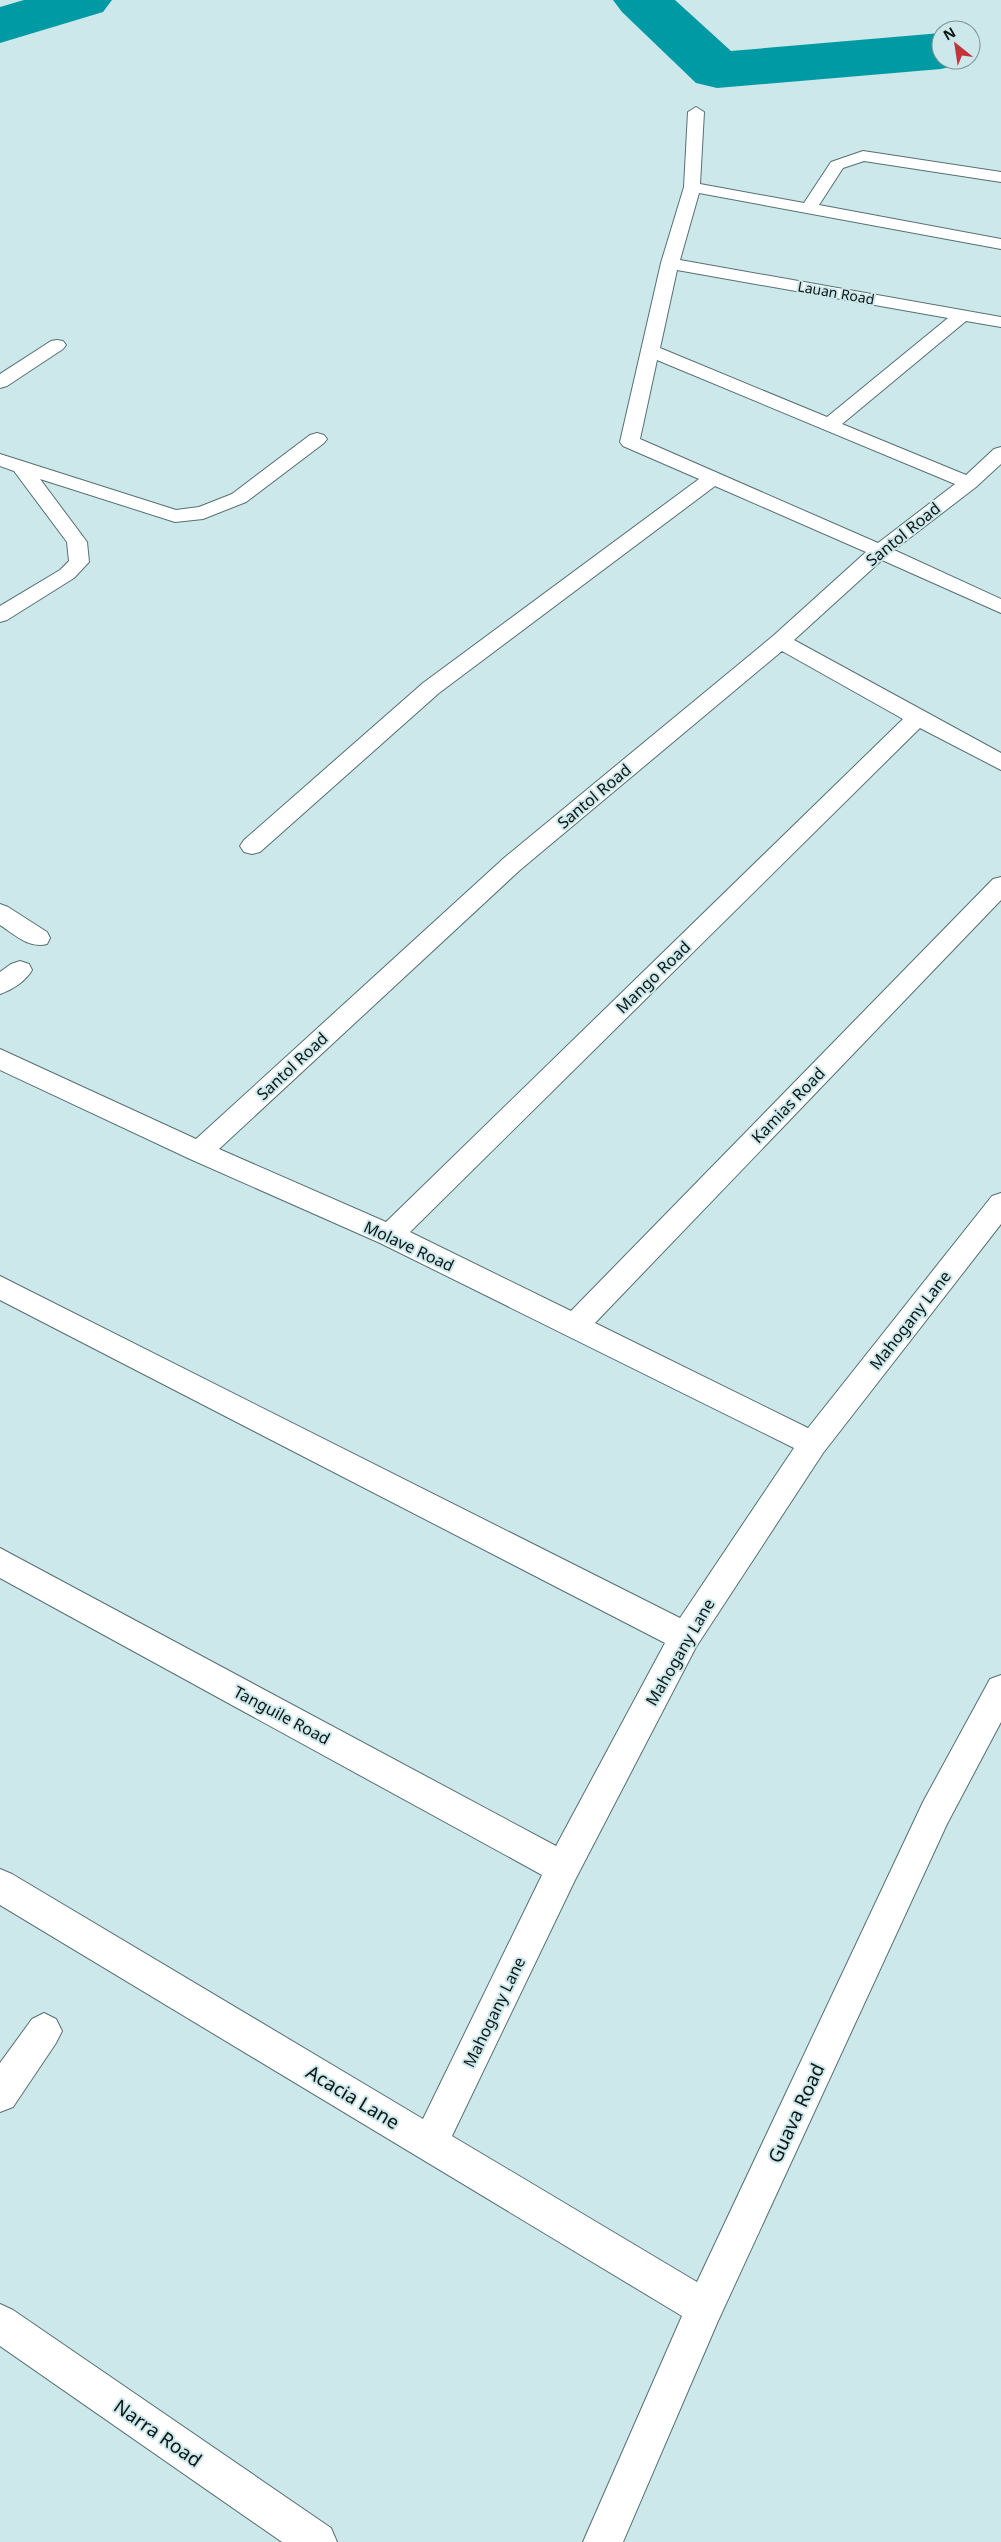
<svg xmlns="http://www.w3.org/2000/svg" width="1001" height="2542" viewBox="0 0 1001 2542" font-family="'Noto Sans',sans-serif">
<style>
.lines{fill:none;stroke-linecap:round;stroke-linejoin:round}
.river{fill:#009aa5;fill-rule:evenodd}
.minor-casing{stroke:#577072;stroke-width:2}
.minor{fill:#fff;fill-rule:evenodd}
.labels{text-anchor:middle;stroke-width:4;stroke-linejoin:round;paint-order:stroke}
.far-street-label{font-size:14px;fill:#0d1617;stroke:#cce8ea}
.street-label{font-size:16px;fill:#0d1617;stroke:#cce8ea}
.near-street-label{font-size:19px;fill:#0d1617;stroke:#cce8ea}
</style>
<rect width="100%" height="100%" fill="#cce8ea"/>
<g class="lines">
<!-- river -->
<g class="river">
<polygon points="24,0 112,0 103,12 0,43 0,7"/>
<polygon points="613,0 675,0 731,51 941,33 941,60 964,60 962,64 941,69 717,88 696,83 622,12"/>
</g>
<defs>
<g id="minor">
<path d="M696,107L704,112L700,184L804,203L831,162L863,151L1001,172V182L864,161L843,168L819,205L1001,239V249L699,193L680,260L1001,317V327L966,321L842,424L966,475L994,449L1001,447V464L976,487L894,550L1001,599V613L882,560L794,640L1001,753V770L920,728L410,1232L571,1311L993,879L1001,877V900L595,1323L808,1428L992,1196L1001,1193V1224L823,1453L696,1647L575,1880L452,2136L697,2282L923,1802L990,1679L1001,1675V1722L947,1824L718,2321L623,2542H583L682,2316L0,1905V1869L12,1874L423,2119L542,1875L0,1578V1548L556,1846L665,1643L0,1300V1276L680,1618L794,1448L380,1243L190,1159L0,1070V1049L196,1139L504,858L773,636L866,552L715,486L439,693L260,852L252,854L244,852L240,846L244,840L423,683L699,479L623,446L620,442L661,263L684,187L688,112ZM677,270L948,318L827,417L660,348ZM657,360L955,484L878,543L640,439ZM782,651L903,719L386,1222L219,1149L520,870Z"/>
<polygon points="57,340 63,341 66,345 63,349 7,386 0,388 0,374 51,341"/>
<polygon points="317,433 324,435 327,439 324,443 246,502 203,519 175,522 40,479 87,542 89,562 74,578 7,620 0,622 0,606 60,570 69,561 67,542 14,471 0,466 0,454 176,510 199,507 232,494 310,435"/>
<path d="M0,904L8,907L47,932L50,938L47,944C29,949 14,934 0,925Z"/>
<path d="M20,961L29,964L32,970C26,981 12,990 0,994V972L11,964Z"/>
<polygon points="44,2013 56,2019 62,2031 56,2043 13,2107 0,2112 0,2063 32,2019"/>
<polygon points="0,2304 13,2310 331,2528 337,2542 282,2542 0,2346"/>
</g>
</defs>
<!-- minor casing -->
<use href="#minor" class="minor-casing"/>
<!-- minor -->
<use href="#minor" class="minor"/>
</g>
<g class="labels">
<!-- far-street labels -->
<g class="far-street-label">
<text transform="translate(836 293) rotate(10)" y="5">Lauan Road</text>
</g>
<!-- street labels -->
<g class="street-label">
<text transform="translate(903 534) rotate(-39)" y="6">Santol Road</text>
<text transform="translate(594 796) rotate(-40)" y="6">Santol Road</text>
<text transform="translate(653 977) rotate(-44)" y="6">Mango Road</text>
<text transform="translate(292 1066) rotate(-43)" y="6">Santol Road</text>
<text transform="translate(788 1105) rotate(-46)" y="6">Kamias Road</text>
<text transform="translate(409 1246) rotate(25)" y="6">Molave Road</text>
<text transform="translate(910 1320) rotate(-52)" y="6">Mahogany Lane</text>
<text transform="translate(680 1652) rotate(-60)" y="6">Mahogany Lane</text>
<text transform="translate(282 1715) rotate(28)" y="6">Tanguile Road</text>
<text transform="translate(494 2012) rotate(-64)" y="6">Mahogany Lane</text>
</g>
<!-- near-street labels -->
<g class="near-street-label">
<text transform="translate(353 2097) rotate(31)" y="7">Acacia Lane</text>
<text transform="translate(796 2113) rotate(-65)" y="7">Guava Road</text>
<text transform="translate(158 2433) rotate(35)" y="7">Narra Road</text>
</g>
</g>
<!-- north arrow -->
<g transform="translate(956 45) rotate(330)"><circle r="24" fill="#cce8ea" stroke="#809496"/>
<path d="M0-4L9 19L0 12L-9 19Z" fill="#c33339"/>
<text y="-8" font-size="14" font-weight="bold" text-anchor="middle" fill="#0d1617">N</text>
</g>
</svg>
